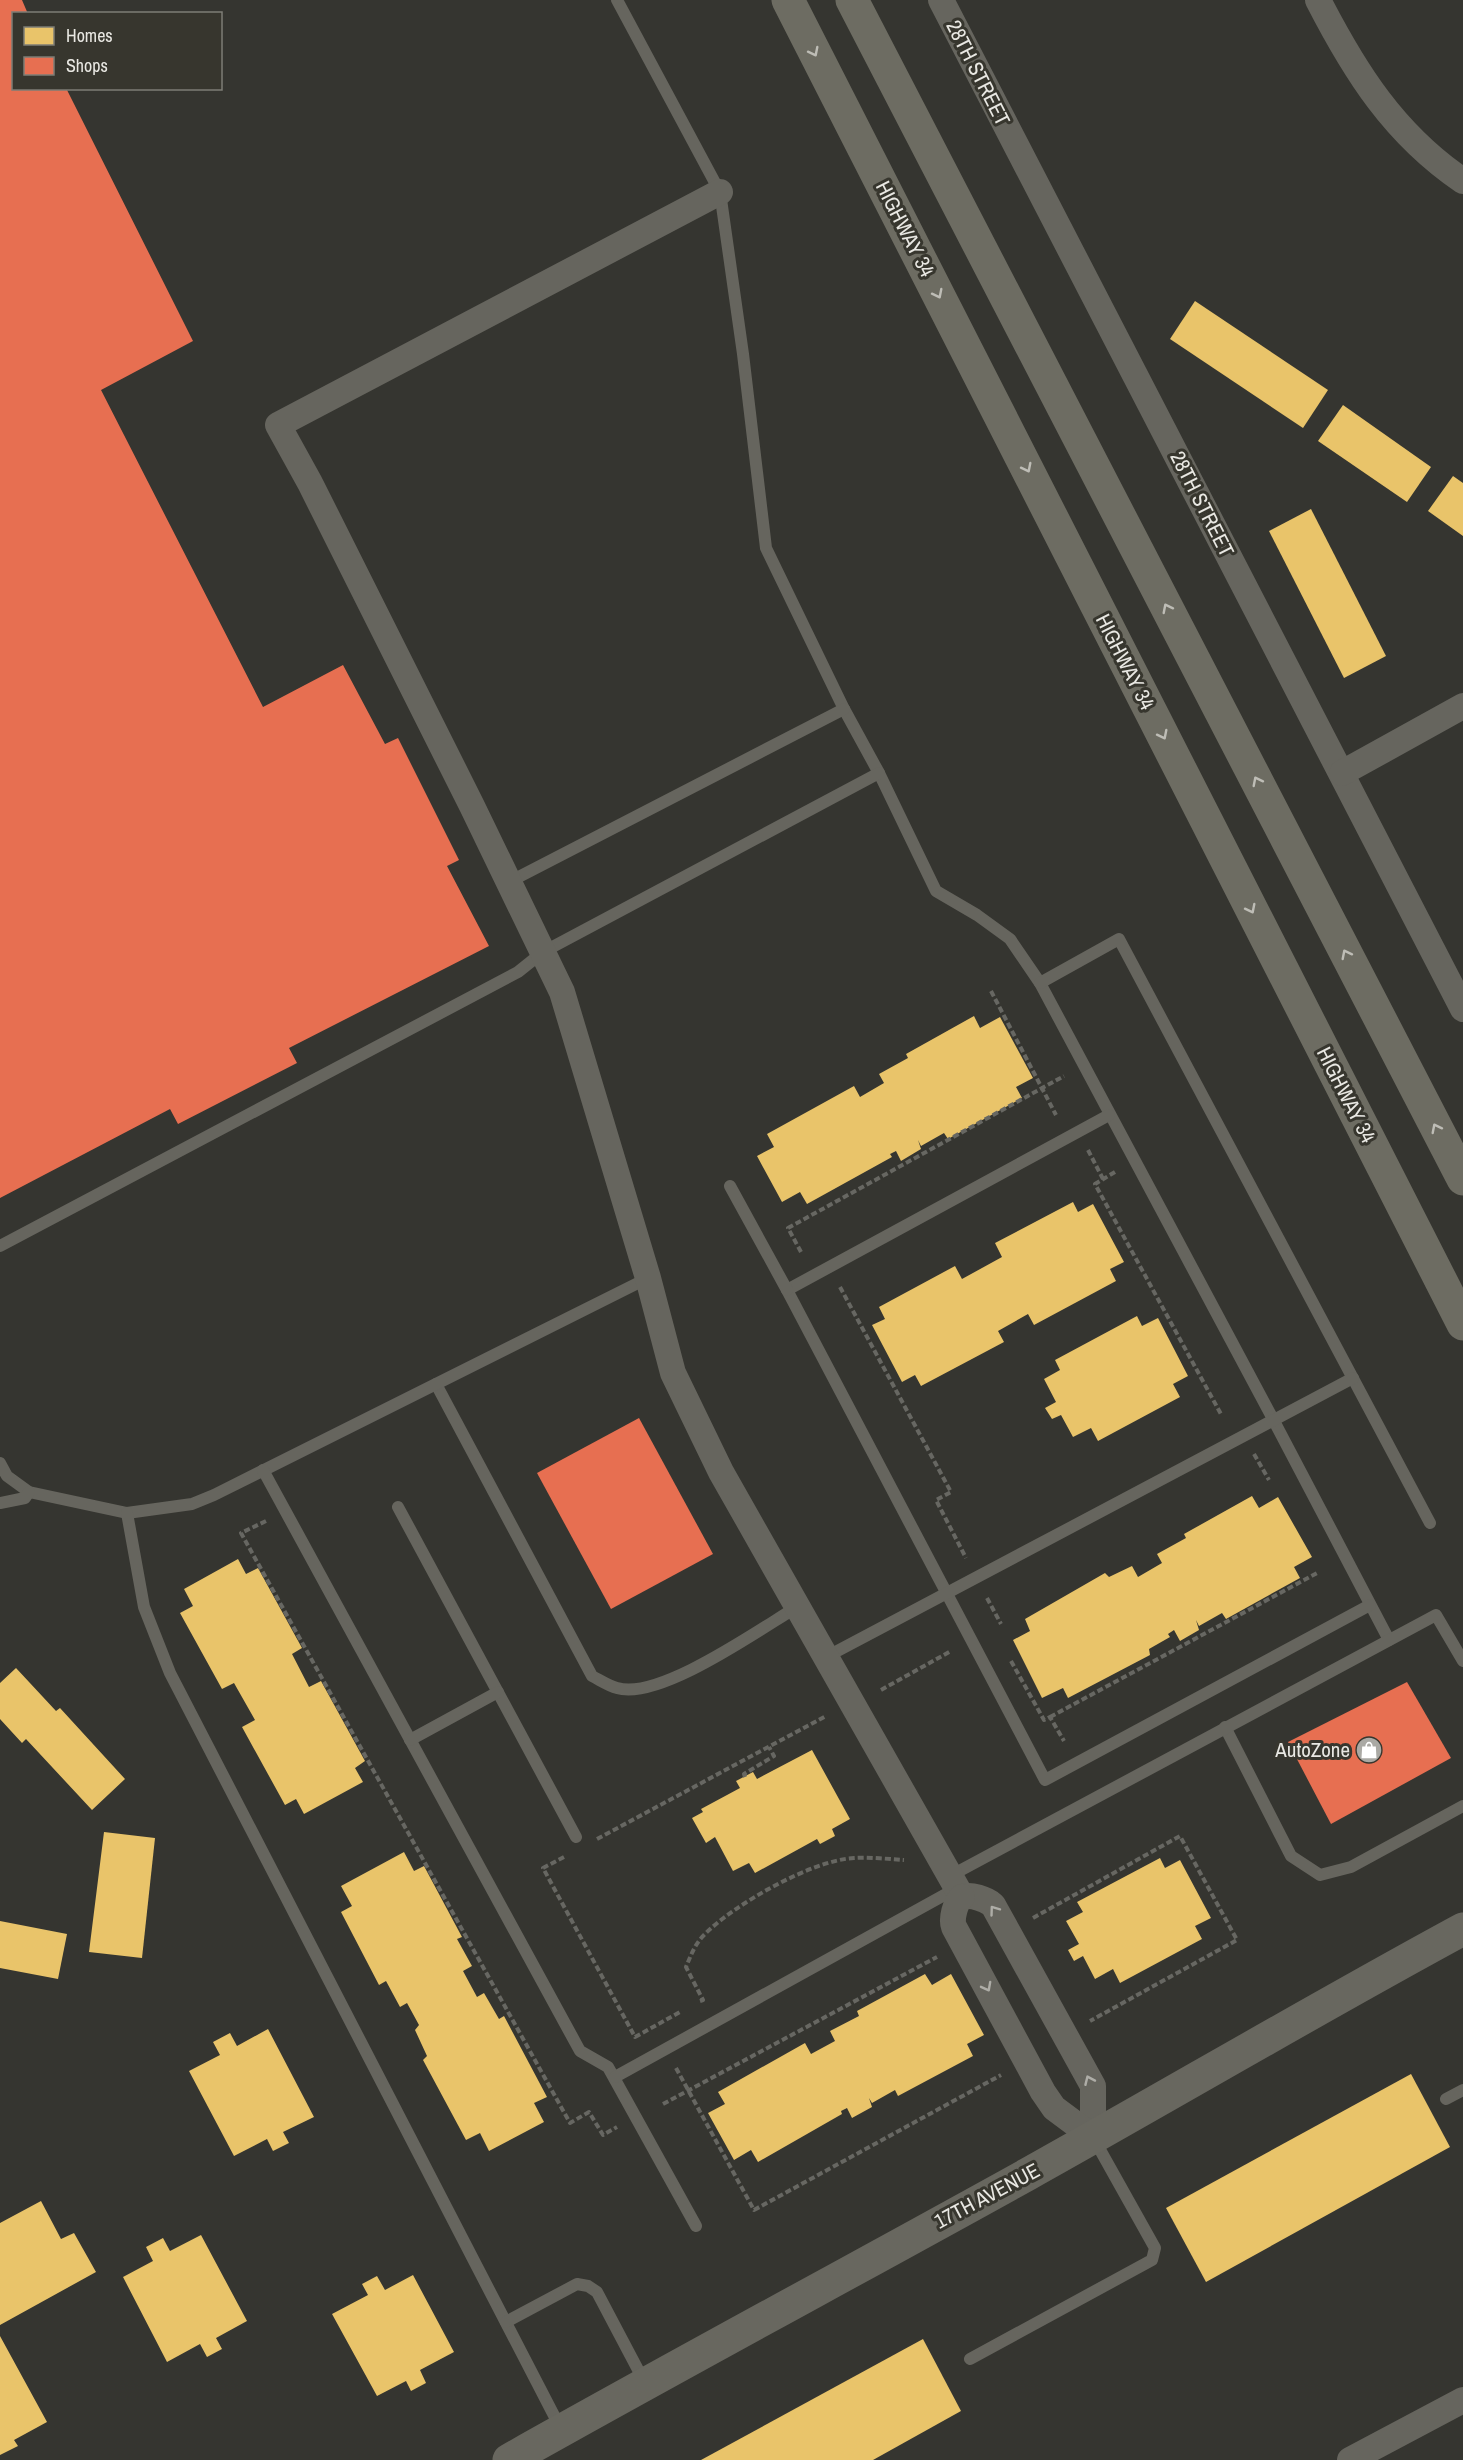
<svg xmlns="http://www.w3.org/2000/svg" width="1463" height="2460" viewBox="0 0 1463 2460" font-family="'Archivo Narrow',sans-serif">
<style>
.homes{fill:#e9c46a}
.shops{fill:#e76f51}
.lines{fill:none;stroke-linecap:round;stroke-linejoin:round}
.path{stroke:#676762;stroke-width:4;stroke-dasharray:6 3;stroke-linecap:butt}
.service{stroke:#66655e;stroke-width:12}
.minor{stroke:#66655e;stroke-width:26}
.secondary{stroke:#68675f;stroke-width:33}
.trunk{stroke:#6d6c62;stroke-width:33}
.oneway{stroke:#bebdb6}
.oneway2{stroke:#aeada7}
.labels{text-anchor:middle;stroke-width:6;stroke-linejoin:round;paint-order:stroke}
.street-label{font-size:21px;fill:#e9e8e3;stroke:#37362e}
.poi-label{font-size:21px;fill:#e9e8e3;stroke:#37362e;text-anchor:end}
</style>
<rect width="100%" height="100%" fill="#353530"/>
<!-- homes -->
<g class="homes">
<polygon points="1195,301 1328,390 1303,428 1170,339"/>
<polygon points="1343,405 1431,467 1407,502 1318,441"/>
<polygon points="1453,476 1463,483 1463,536 1428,511"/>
<polygon points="1311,509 1386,656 1344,678 1269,531"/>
<polygon points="974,1016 980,1028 1000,1017 1033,1078 1016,1087 1022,1098 948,1139 944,1133 921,1146 918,1140 921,1149 901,1161 896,1151 890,1154 892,1157 807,1204 800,1192 782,1202 757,1156 774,1147 767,1134 854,1086 860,1097 884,1083 879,1074 908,1058 906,1054"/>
<polygon points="1073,1202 1078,1212 1093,1204 1124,1262 1110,1269 1116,1281 1034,1325 1028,1314 998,1331 1004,1342 921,1386 915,1375 902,1382 872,1325 885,1319 879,1307 955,1266 962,1279 1002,1257 995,1243"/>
<polygon points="1137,1316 1142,1326 1158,1318 1188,1376 1173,1384 1180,1397 1098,1441 1091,1428 1073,1437 1061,1415 1052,1419 1045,1408 1056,1402 1044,1379 1060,1370 1055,1360"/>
<polygon points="1252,1496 1259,1508 1278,1497 1312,1557 1294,1567 1300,1578 1226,1619 1222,1613 1199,1626 1196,1620 1199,1630 1180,1641 1174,1630 1168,1634 1170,1637 1149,1649 1150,1655 1068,1698 1063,1688 1042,1698 1013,1640 1030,1631 1025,1619 1105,1573 1109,1577 1132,1566 1138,1577 1162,1563 1157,1554 1186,1538 1184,1534"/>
<polygon points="238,1559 246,1574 258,1568 302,1648 292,1654 309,1687 321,1681 365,1761 355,1768 363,1782 304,1814 296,1799 285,1805 242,1727 255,1720 234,1683 222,1689 180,1613 193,1606 184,1589"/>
<polygon points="16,1668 56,1711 60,1708 125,1779 92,1810 26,1739 22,1743 0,1719 0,1683"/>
<polygon points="812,1750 850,1819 832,1829 835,1836 820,1844 817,1839 755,1873 749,1863 733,1871 715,1837 706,1843 692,1818 703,1812 701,1809 740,1788 736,1781 753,1772 757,1779"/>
<polygon points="104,1832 155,1838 142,1958 89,1952"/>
<polygon points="404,1852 414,1871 424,1866 462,1937 457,1939 472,1966 463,1971 477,1997 484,1993 499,2019 504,2016 547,2097 534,2103 544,2122 489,2151 480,2133 466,2140 423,2060 427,2056 415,2030 419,2025 407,2003 400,2007 386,1981 379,1985 341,1912 352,1906 341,1886"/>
<polygon points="1160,1858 1165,1868 1180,1860 1211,1918 1195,1926 1202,1939 1120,1983 1113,1969 1095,1979 1083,1956 1074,1961 1068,1950 1079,1944 1066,1921 1083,1912 1077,1902"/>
<polygon points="0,1921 67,1934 58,1979 0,1968"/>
<polygon points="925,1974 932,1985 951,1974 984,2035 967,2044 973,2056 898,2096 895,2090 872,2103 869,2098 872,2107 852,2118 847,2108 841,2111 842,2114 758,2162 751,2150 734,2160 708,2113 725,2104 718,2092 805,2043 811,2054 835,2041 830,2031 859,2016 857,2011"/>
<polygon points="268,2029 314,2117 283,2132 289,2143 273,2151 267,2139 234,2156 189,2071 220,2055 213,2042 230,2033 237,2046"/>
<polygon points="1411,2074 1450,2147 1206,2282 1166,2208"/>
<polygon points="41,2201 61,2239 74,2233 96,2272 0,2325 0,2223"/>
<polygon points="201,2235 247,2321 216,2338 222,2349 207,2357 200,2344 167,2362 123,2277 153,2261 146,2247 163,2238 170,2251"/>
<polygon points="413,2275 454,2352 420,2370 426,2383 411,2391 406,2381 377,2396 332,2314 368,2295 362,2284 377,2276 385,2290"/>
<polygon points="0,2336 47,2422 14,2440 18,2446 0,2455"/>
<polygon points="923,2339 961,2411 873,2460 701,2460"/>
</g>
<!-- shops -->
<g class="shops">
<polygon points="0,0 22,0 28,14 14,14 14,88 66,88 193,341 101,390 263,707 343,665 385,744 398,738 459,860 447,866 489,946 289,1048 297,1063 178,1124 170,1109 0,1198"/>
<polygon points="639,1418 713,1554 611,1609 537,1473"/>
<polygon points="1407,1682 1451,1758 1331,1824 1288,1742"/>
</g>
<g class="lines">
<!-- path -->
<g class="path">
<polyline points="991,991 1056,1115"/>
<polyline points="1088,1150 1103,1179"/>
<polyline points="1115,1172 1095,1184 1222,1416"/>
<polyline points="801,1252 788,1228 1064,1076"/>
<polyline points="840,1287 951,1492 936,1500 966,1558"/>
<polyline points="1254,1454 1269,1480"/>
<polyline points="266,1521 241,1533 570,2123 589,2112 603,2135 617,2127"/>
<polyline points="987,1598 1001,1624"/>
<polyline points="1011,1661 1044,1720 1050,1717 1064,1741"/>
<polyline points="881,1690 951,1651"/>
<polyline points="1050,1717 1319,1572"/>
<polyline points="745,1777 744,1774 774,1756 769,1747"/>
<polyline points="597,1839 826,1716"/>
<polyline points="564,1857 543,1868 635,2037 680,2012"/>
<polyline points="1033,1918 1180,1836 1237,1940 1090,2021"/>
<path d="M700,2001L703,2000L686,1967C691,1955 695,1944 704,1935C733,1905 812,1860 854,1858C870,1857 888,1859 904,1860"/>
<polyline points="676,2068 754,2210 1001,2075"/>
<polyline points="663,2104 937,1957"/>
</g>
<!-- service -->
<g class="service">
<polyline points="617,0 720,192 743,354 766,548 844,709 879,773 936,891 977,915 1010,939 1040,983 1273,1419 1389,1640"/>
<polyline points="509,882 844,709"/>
<polyline points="1040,983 1119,939 1430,1523"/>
<polyline points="1109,1115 787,1290 1045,1780 1370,1605"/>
<polyline points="730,1186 787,1290"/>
<polyline points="0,1246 518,972 543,952 879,773"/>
<path d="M436,1384L592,1676C600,1680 609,1686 617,1688C659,1701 760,1629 797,1607"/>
<polyline points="0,1463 7,1476 29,1492 127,1513 192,1504 214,1495 648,1278"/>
<polyline points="263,1470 580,2051 608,2067 696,2226"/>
<polyline points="0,1503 25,1498 29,1492"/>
<polyline points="398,1507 576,1837"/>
<polyline points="127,1513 144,1607 170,1673 561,2429"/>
<polyline points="826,1657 1353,1378"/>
<polyline points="1225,1727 1291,1856 1320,1875 1351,1867 1463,1806"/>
<polyline points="410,1740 498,1692"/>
<polyline points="950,1876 1436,1615 1463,1661"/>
<polyline points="615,2077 957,1888"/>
<polyline points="1446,2099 1463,2090"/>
<polyline points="506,2322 577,2284 588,2286 597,2292 645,2383"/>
<polyline points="970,2359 1152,2260 1155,2248 1094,2139"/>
</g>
<!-- minor -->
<g class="minor">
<polyline points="941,0 1463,1009"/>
<path d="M1318,0C1355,72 1394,134 1463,181"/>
<polyline points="720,192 278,425 310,483 472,806 562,992 648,1278 673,1373 721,1472 962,1897"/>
<polyline points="1342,773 1463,706"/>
<path d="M962,1897C971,1894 986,1899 993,1905L1093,2086V2137"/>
<path d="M962,1897C955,1903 951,1919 954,1927L1043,2092L1054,2108L1093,2137"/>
<polyline points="1350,2460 1463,2400"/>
</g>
<!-- secondary -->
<path class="secondary" d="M509,2460C681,2363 855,2270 1028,2174C1173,2093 1317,2008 1463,1929"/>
<!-- trunk -->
<g class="trunk">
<polyline points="788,0 1463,1324"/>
<polyline points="852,0 1463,1179"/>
</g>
</g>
<!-- one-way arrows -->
<defs><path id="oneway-chevron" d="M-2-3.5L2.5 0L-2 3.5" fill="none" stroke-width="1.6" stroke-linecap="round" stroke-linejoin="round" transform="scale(1.5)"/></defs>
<g class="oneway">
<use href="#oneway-chevron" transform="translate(814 52) rotate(63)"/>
<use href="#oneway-chevron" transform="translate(938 294) rotate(63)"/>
<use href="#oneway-chevron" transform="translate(1027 468) rotate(63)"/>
<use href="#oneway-chevron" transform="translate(1167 608) rotate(-117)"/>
<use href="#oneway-chevron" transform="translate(1163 735) rotate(63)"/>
<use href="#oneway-chevron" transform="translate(1257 781) rotate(-117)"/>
<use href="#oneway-chevron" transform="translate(1251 909) rotate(63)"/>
<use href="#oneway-chevron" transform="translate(1346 954) rotate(-117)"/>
<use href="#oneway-chevron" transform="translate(1436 1128) rotate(-117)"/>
</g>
<g class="oneway2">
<use href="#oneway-chevron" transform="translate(994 1910) rotate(-126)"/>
<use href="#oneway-chevron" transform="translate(987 1987) rotate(62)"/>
<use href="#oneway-chevron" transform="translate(1089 2080) rotate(-114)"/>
</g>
<!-- icons -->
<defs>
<symbol id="shop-disc" viewBox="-11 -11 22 22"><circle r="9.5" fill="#aaa9a4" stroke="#37362e"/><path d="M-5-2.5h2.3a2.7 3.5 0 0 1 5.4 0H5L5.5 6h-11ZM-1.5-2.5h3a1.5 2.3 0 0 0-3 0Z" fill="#fff"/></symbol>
</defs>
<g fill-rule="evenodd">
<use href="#shop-disc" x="1354" y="1735" width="30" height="30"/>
</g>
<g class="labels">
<!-- street labels -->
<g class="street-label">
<text transform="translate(978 73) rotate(63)" y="7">28TH STREET</text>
<text transform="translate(905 229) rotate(63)" y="7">HIGHWAY 34</text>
<text transform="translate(1202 504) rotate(63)" y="7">28TH STREET</text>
<text transform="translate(1125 662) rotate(63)" y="7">HIGHWAY 34</text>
<text transform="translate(1346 1095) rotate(63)" y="7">HIGHWAY 34</text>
<text transform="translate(987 2196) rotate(-28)" y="7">17TH AVENUE</text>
</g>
<!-- poi labels -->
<g class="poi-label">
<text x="1350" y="1757">AutoZone</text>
</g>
</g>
<!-- legend -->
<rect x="12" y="12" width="210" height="78" fill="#37362e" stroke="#7e7d76" stroke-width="1.5"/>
<rect x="24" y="27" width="30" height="18" fill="#e9c46a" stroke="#7e7d76" stroke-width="1.5"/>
<text x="66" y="42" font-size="18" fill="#e9e8e3">Homes</text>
<rect x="24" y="57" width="30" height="18" fill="#e76f51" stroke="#7e7d76" stroke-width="1.5"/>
<text x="66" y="72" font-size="18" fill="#e9e8e3">Shops</text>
</svg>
